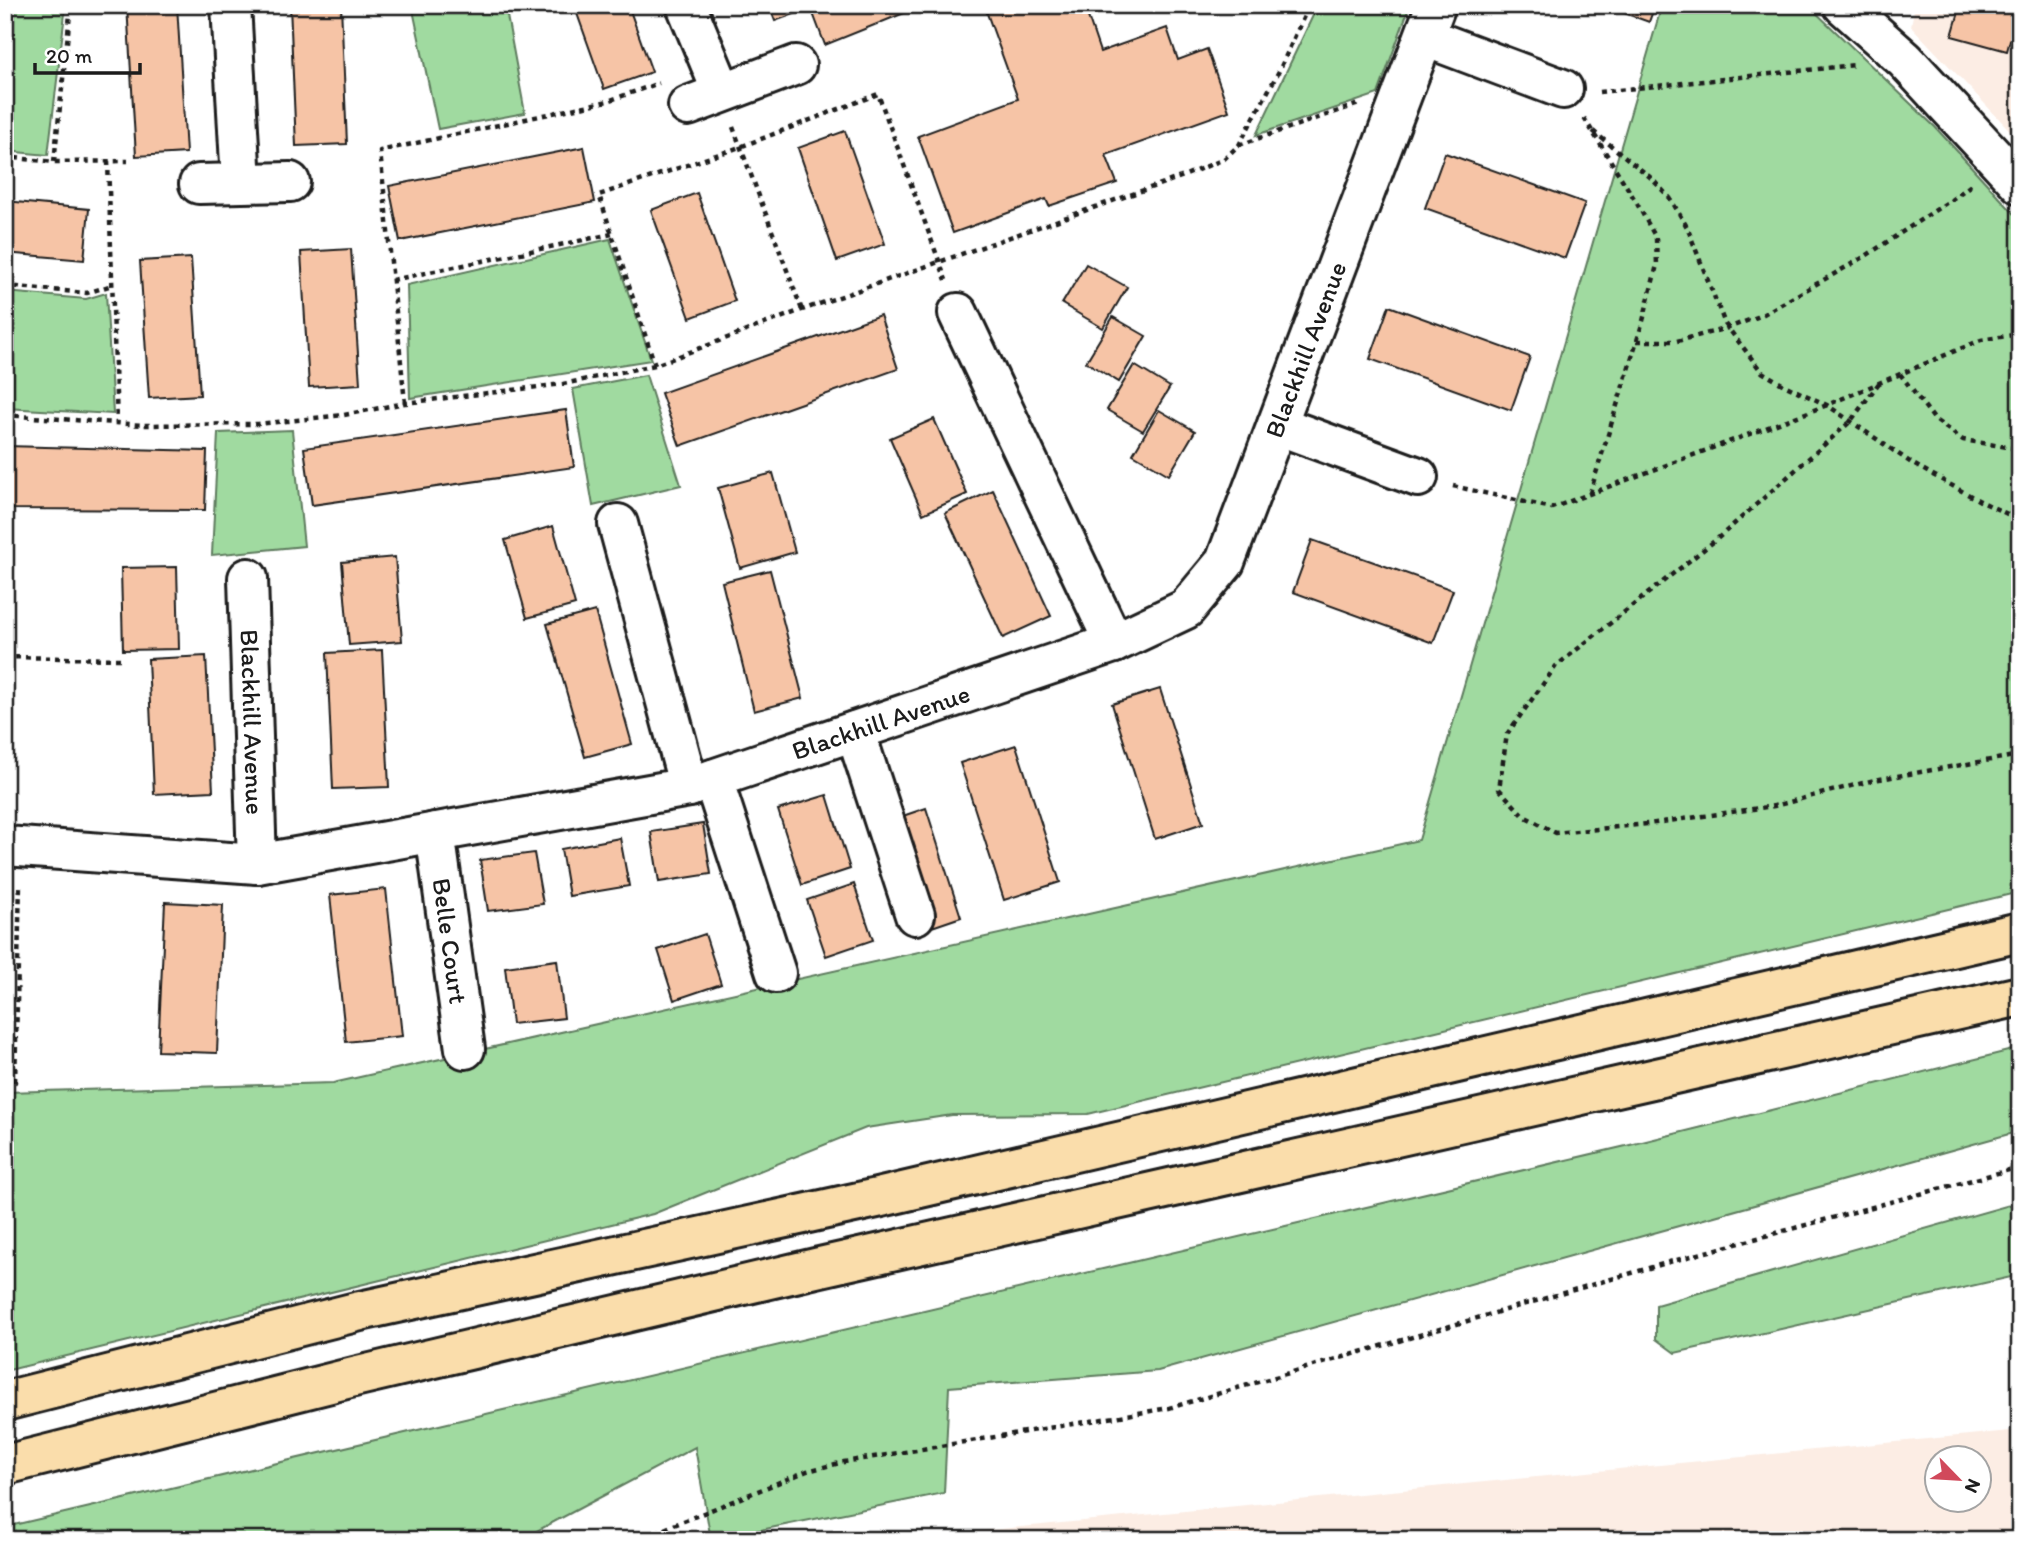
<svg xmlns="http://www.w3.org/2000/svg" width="2025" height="1545" viewBox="0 0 2025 1545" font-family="Itim,sans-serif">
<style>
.built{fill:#fcede4;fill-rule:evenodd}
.green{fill:#a0daa0;stroke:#5e7b5e;stroke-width:2}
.building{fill:#f6c4a6;stroke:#1c1c1c;stroke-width:2}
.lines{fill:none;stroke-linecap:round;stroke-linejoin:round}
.minor-casing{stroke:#1c1c1c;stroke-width:44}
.highway-casing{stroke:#1c1c1c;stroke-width:44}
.path{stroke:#1c1c1c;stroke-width:4.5;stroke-dasharray:5 5;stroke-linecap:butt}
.minor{stroke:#fff;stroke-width:38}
.highway{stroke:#faddab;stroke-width:38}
.labels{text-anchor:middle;stroke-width:6;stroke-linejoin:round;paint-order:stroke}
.street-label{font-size:26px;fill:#1c1c1c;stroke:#fff}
</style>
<rect width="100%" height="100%" fill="#fff"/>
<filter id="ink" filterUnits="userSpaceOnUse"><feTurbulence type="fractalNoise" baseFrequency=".0143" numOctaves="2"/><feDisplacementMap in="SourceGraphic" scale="14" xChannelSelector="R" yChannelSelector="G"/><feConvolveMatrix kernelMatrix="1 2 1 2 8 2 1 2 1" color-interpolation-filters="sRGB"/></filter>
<g filter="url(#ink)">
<!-- built -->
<g class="built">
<polygon points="1915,5 2020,5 2020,141 1911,26"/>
<path d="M2020,1430V1540H887ZM1938,1458H1980V1500H1938Z"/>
</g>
<!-- green -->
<g class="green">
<polygon points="5,5 66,5 48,155 5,151"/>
<polygon points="412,5 505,5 525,113 438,129"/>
<polygon points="1318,5 1410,5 1378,94 1256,135"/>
<polygon points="1662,5 1808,5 1935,127 2020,220 2020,892 1088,1114 952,1115 866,1128 653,1214 5,1371 5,1092 333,1083 1419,840"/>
<polygon points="610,239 651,360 410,398 407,285"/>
<polygon points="5,292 86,299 106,293 113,414 5,408"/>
<polygon points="646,375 681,485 593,506 573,389"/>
<polygon points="292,430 304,546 212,555 218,433"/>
<polygon points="2020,1048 2020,1131 1158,1371 949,1387 944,1493 711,1540 695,1447 533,1533 501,1540 5,1540 5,1527 1626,1146"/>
<polygon points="2020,1202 2020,1275 1675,1353 1656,1339 1656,1305"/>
</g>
<!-- building -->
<g class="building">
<polygon points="127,5 177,5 186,153 136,156"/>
<polygon points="290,5 341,5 347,144 296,146"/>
<polygon points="574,5 628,5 652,72 604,89"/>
<polygon points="769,5 924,5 825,45 811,8 775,21"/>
<polygon points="984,5 1084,5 1100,52 1167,28 1178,60 1207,49 1229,111 1106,155 1117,183 1049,206 1046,199 953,233 918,136 1018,99"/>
<polygon points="1602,5 1655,5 1649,22"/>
<polygon points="1961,5 2020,5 2020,48 2017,42 2010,40 2007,51 1952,36"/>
<polygon points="845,131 885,244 837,261 798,148"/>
<polygon points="584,147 595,202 400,241 389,186"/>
<polygon points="1445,153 1585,203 1565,258 1425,208"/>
<polygon points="697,193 735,301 690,318 651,210"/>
<polygon points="5,201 89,209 84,260 5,253"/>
<polygon points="351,249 360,384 309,387 301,252"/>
<polygon points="191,258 200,395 149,398 140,261"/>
<polygon points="1086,264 1127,287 1103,328 1062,304"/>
<polygon points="1389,306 1530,357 1511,410 1370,359"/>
<polygon points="880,315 898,369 680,446 661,393"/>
<polygon points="1113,317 1146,336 1119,382 1086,362"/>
<polygon points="1134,365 1170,387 1143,431 1107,410"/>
<polygon points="566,410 574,467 312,505 304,448"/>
<polygon points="1159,410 1195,431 1169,475 1133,454"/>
<polygon points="934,419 967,494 923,514 890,438"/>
<polygon points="5,446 207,451 205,510 5,509"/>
<polygon points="773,473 795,552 740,568 718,488"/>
<polygon points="993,490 1051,616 1003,638 945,513"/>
<polygon points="553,526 575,605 527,618 505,540"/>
<polygon points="1312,540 1453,590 1433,643 1293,592"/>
<polygon points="395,557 402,641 349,645 342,562"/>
<polygon points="177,567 179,649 123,650 121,568"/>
<polygon points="770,570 803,698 754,711 722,582"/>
<polygon points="5,572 12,573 5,629"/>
<polygon points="595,611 632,744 585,757 547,624"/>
<polygon points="382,650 389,787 333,789 327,653"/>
<polygon points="206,656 213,791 154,794 148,659"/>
<polygon points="1160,689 1203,823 1155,839 1112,704"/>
<polygon points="1016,745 1060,882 1004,900 960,763"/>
<polygon points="827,795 850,869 802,885 778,810"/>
<polygon points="926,808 961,917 932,927 897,818"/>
<polygon points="703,824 711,874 659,882 651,832"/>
<polygon points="620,838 629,886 569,896 561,849"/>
<polygon points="534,853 543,904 488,911 480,860"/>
<polygon points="854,884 873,940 826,956 807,900"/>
<polygon points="386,889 402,1036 346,1042 330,895"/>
<polygon points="165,902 223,905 217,1053 158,1051"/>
<polygon points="705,934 721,984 674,1000 658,950"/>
<polygon points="557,960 564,1018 512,1024 505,967"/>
</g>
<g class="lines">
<defs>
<g id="minor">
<polyline points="231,5 241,182"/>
<polyline points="686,5 722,92"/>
<polyline points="1843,5 1905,60 2020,184"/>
<polyline points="1425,37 1563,89"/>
<polyline points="688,106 796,65"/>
<polyline points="199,184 290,182"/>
<polyline points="958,313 1114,643"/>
<polyline points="1277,425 1418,477"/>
<polyline points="618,524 689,787"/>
<path id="s1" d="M248,578L257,864"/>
<polyline points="855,731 915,915"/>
<polyline points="713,779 776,973"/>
<path id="s2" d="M435,832L465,1049"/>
<path id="s3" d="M5,846L257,864L689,787L1114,643L1186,609L1225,562L1436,5"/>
</g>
<g id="highway">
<polyline points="5,1401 360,1311 877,1198 2020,932"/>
<polyline points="5,1465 354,1377 820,1267 2020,996"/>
</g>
</defs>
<!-- minor casing -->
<use href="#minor" class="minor-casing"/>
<!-- highway casing -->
<use href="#highway" class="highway-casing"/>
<!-- path -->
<g class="path">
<polyline points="1599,92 1855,65"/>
<polyline points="1584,118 1635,200 1656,238 1657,265 1643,321 1590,493"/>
<polyline points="733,127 802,310"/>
<polyline points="1593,131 1650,177 1670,198 1687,227 1725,324 1762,372 1784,385 1827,405 1913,464 1980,501 2020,520"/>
<polyline points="1239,145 1359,104"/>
<polyline points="5,157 54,162 128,161"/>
<polyline points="108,161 117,424"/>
<polyline points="54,162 71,5"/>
<polyline points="392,280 612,234"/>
<polyline points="5,286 87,293 112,285"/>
<polyline points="1637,341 1677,341 1728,328 1760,316 1864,257 1951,200 1971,185"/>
<polyline points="655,365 599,195 740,147 878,94 946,280"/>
<polyline points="1900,374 1935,420 1963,440 2020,449"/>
<polyline points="1879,383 1850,422 1717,539 1556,666 1507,734 1499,789 1524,816 1556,833 1648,824 1774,806 1874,780 2020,755"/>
<polyline points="405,403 380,151 608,101 659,83"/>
<polyline points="5,415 143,425 258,424 344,415 405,403 563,384 655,365 802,310 1181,177 1224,159 1239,145 1279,71 1309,5"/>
<polyline points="1453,486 1552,508 1827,405 1981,340 2020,334"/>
<polyline points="5,657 120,659"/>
<polyline points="5,1081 15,1082 20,883"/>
<polyline points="637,1540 807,1471 844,1462 1169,1408 1673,1261 2020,1167"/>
</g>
<!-- minor -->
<use href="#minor" class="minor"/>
<!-- highway -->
<use href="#highway" class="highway"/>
</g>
</g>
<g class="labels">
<!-- street labels -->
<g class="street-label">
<text dy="9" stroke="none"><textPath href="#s3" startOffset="1508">Blackhill Avenue</textPath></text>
<text dy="9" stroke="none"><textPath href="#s1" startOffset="144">Blackhill Avenue</textPath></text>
<text dy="9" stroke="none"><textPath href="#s3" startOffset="894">Blackhill Avenue</textPath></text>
<text dy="9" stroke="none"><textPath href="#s2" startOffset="110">Belle Court</textPath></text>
</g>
</g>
<!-- margin -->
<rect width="2025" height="1545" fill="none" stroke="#fff" stroke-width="28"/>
<rect x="14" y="14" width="1997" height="1517" fill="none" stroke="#1c1c1c" stroke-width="2.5" filter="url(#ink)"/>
<!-- north arrow -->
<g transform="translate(1958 1479) rotate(115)"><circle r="33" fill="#ffffff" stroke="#a4a4a4" stroke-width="2"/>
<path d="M0-5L12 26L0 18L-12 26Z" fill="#d1495b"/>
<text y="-10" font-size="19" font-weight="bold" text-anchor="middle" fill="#1c1c1c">N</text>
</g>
<!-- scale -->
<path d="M35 63v10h105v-10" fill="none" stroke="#1c1c1c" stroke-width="3.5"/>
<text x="46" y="63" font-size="21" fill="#1c1c1c" stroke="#ffffff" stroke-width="5" paint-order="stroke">20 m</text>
</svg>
